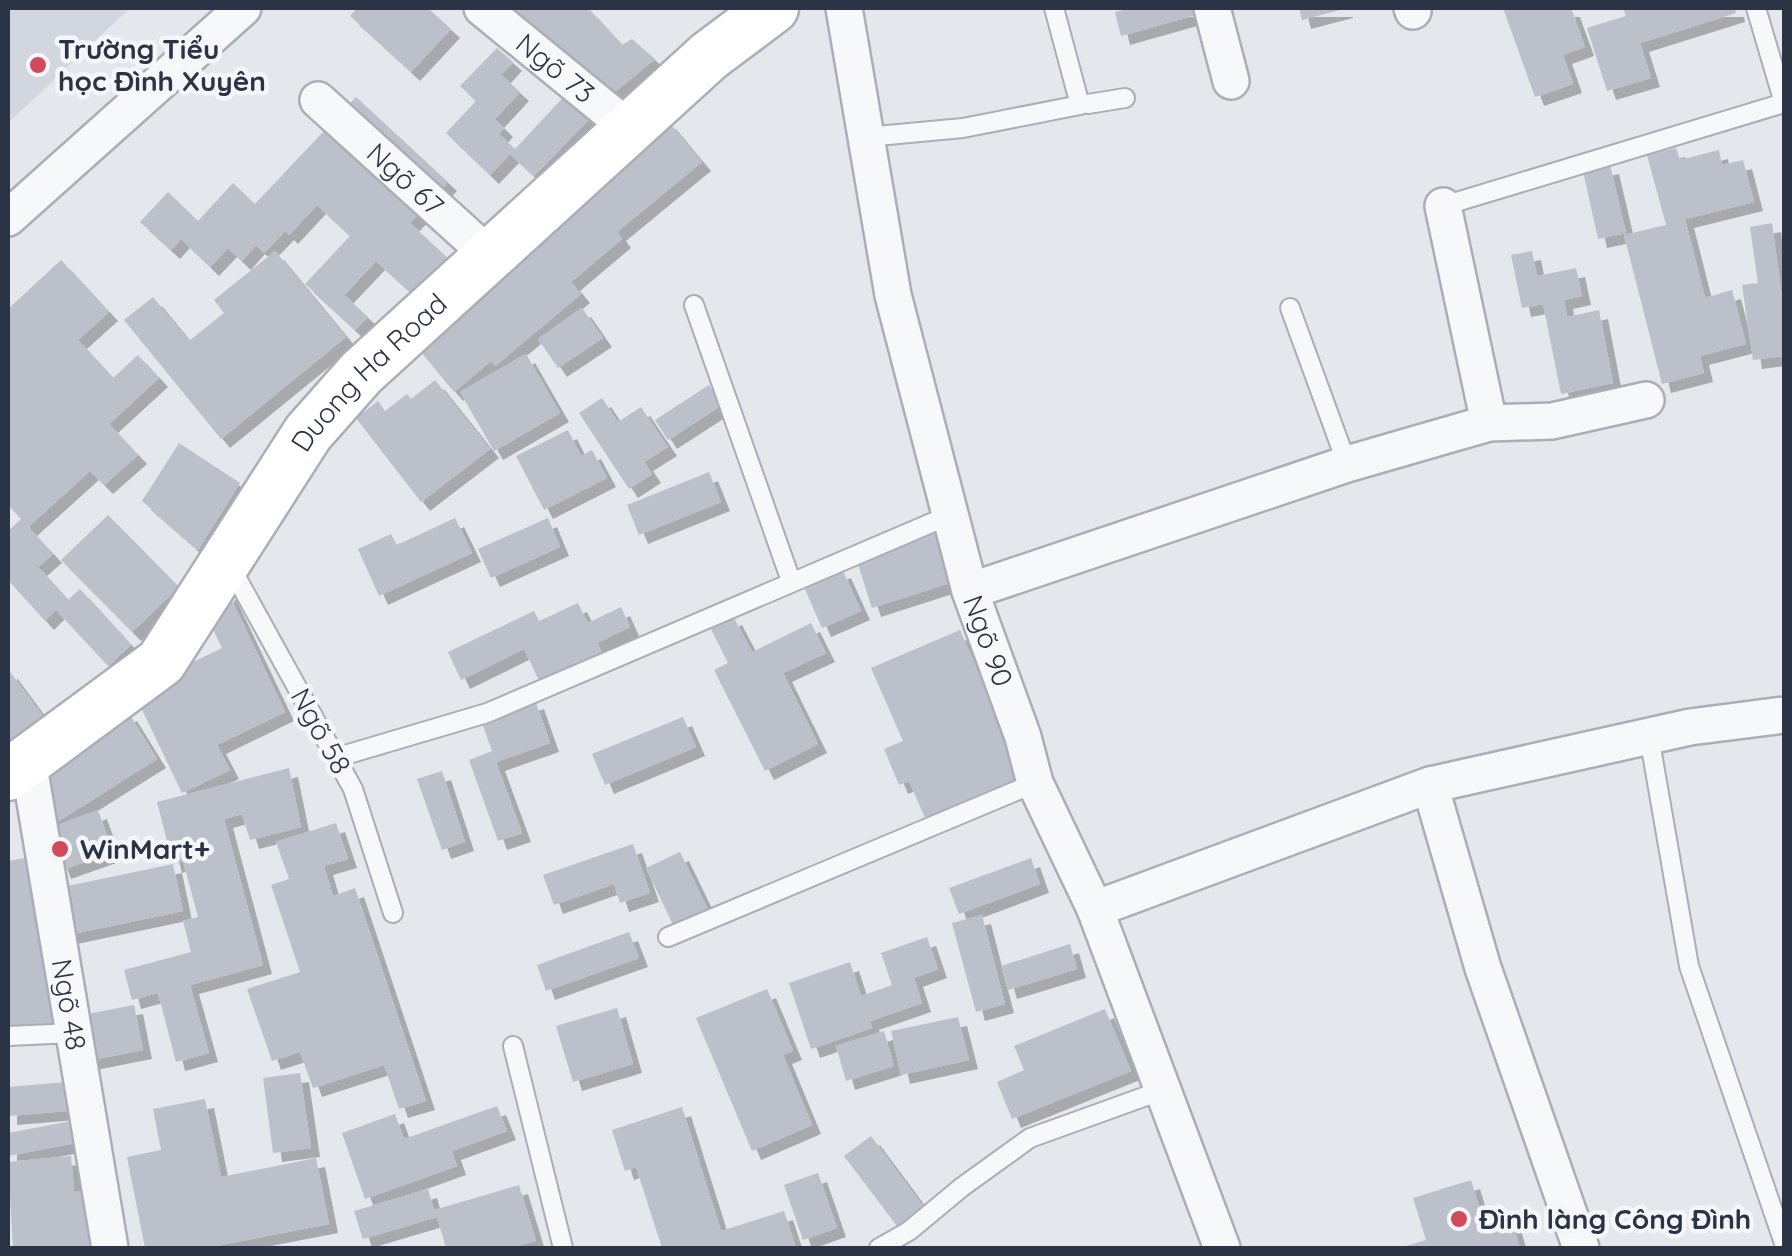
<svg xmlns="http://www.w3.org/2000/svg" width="1792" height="1256" viewBox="0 0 1792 1256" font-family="Quicksand,sans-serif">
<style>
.built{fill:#d2d6de}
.building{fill:#bbc0ca;filter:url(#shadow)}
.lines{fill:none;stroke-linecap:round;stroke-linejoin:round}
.lane-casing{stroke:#a9aeb7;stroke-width:22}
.street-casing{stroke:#a9aeb7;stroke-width:40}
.secondary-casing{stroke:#a9aeb7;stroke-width:55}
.lane{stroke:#f7f8fa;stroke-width:18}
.street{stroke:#f7f8fa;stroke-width:35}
.secondary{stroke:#fff;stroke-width:50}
.poi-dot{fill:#d1495b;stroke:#f4f6f9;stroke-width:4}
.labels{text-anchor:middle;stroke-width:9;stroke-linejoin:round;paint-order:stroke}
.poi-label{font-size:28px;font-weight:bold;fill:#2b3445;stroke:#f4f6f9;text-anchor:start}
.street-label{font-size:28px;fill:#2b3445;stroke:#f4f6f9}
</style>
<defs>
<filter id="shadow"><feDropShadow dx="9" dy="9" stdDeviation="0" flood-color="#0004"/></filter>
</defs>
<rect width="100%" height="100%" fill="#e4e7ec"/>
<!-- built -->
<polygon class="built" points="8,8 130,8 8,123"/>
<!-- building -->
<g class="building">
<polygon points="357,8 428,8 451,29 411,72 350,16"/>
<polygon points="505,8 588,8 622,45 632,39 655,59 616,91"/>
<polygon points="1131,8 1198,8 1199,14 1121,36 1115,12"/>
<polygon points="1299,8 1344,8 1344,9 1302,20"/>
<polygon points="1503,8 1571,8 1585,47 1563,55 1573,84 1535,97"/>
<polygon points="1623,8 1735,8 1736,13 1640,43 1651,78 1607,91 1587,28 1626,16"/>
<polygon points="497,48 513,62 501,75 520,92 495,119 504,128 499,134 515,149 569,91 594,114 534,176 510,154 490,175 446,133 476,101 460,86"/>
<polygon points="356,97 448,182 410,223 451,261 417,298 376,261 344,295 368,317 355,330 305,284 350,236 317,205 289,235 285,231 264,253 256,245 242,261 228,248 210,267 181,239 171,250 140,222 168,192 198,221 233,183 255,204"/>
<polygon points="667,120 702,162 617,232 622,239 571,282 581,294 495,366 491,361 454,392 406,334"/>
<polygon points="1676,148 1680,160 1719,150 1722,165 1743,160 1754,202 1685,219 1705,298 1732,290 1746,344 1700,356 1704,373 1662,384 1624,235 1666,225 1647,155"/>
<polygon points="1610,165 1626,233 1598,239 1583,171"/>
<polygon points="1772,223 1784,313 1784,356 1753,360 1742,285 1758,283 1750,227"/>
<polygon points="275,251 346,337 221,439 124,320 153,297 189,341 224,313 214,300"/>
<polygon points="1532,251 1537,276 1576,268 1582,296 1564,300 1567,317 1599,310 1613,383 1561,394 1543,304 1522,308 1511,255"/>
<polygon points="61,260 109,312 78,340 113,378 138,355 159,378 109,424 138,455 104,485 90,471 28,527 53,554 38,567 68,600 80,589 131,645 108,666 56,610 45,621 8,580 8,531 21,519 8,505 8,309"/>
<polygon points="582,308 603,338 558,368 538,339"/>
<polygon points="526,354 560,413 494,451 460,392"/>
<polygon points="435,380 490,449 421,502 356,418 378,401 385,411 407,394 411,399"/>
<polygon points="709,385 722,405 668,440 655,420"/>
<polygon points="602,398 618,422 641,407 668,447 644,462 652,474 629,489 579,413"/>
<polygon points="568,430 581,456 592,450 607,478 544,510 516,456"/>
<polygon points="179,443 240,483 198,550 142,501"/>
<polygon points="709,472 721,502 639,535 627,505"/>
<polygon points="108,515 179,587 132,632 61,560"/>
<polygon points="455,518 472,553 379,596 358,549 391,534 397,545"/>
<polygon points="548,518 560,547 491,578 478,549"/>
<polygon points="946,526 962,579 872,608 855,555"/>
<polygon points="842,569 861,611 822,628 804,587"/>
<polygon points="227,590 285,712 217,745 230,770 182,793 133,691 222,648 207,617"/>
<polygon points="578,603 588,623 621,607 630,627 597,643 603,655 541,685 524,649 461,680 448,652 534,611 539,621"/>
<polygon points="733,616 752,652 811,623 826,653 783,673 818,744 765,771 714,670 728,663 710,627"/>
<polygon points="960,630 1023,776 925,818 909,781 899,785 884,749 903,741 871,668"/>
<polygon points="8,669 45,719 8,746"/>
<polygon points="535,700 550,743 496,762 522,833 498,841 469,760 492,751 481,720"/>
<polygon points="128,712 157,759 49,827 33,773"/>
<polygon points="683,717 696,747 605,785 592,754"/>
<polygon points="289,768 301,827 250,840 242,814 224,819 263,965 190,985 209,1053 176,1062 158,993 132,1000 124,970 191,952 183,921 198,917 183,861 173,864 157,802"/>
<polygon points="442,771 465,842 442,850 417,779"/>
<polygon points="98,810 113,852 62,870 47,829"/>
<polygon points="336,823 348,859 324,866 333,896 355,888 426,1101 399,1109 384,1065 313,1088 300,1052 272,1061 247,989 300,972 271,885 289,879 276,842"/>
<polygon points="633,844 650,893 620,903 614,884 554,905 543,875"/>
<polygon points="680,852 708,910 674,927 646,868"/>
<polygon points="42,855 67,1021 8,1031 8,861"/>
<polygon points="1031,858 1040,884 959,914 949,888"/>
<polygon points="173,864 183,911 68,935 58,888"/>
<polygon points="982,915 1005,1004 976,1012 952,923"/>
<polygon points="629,932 639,958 546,991 537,965"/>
<polygon points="927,937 938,969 914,978 922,1003 870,1021 872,1028 811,1049 789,983 850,962 861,996 892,985 881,953"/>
<polygon points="1070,944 1077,969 1008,990 1001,966"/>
<polygon points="767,989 793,1051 783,1055 812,1125 752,1151 696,1018"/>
<polygon points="134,1005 143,1050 87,1061 77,1016"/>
<polygon points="617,1008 633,1064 573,1082 556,1026"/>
<polygon points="1105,1009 1131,1071 1012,1119 997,1082 1024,1070 1014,1046"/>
<polygon points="958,1017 969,1060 901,1075 891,1031"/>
<polygon points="884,1031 894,1066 846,1081 836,1046"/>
<polygon points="300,1073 311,1148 273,1153 263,1078"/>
<polygon points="77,1081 79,1110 8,1116 8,1087"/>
<polygon points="205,1099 221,1177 316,1158 329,1224 205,1248 145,1248 127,1157 161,1150 153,1109"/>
<polygon points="497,1106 507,1131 452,1151 457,1166 365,1199 342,1133 395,1114 404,1139"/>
<polygon points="682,1107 721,1231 784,1211 796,1248 662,1248 636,1167 625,1171 612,1130"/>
<polygon points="82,1119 86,1141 8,1156 8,1133"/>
<polygon points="871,1136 926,1210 900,1230 844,1156"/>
<polygon points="71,1156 74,1192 91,1191 96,1248 13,1248 8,1162"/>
<polygon points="818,1173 837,1228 803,1240 784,1185"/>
<polygon points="1471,1180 1483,1220 1509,1212 1520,1248 1400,1248 1426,1240 1413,1198"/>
<polygon points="519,1185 536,1241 510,1248 446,1248 437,1217 363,1239 354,1211 428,1189 434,1210"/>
</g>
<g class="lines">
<defs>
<g id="lane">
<polyline points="1756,8 1784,103"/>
<polyline points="1088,104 1125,98"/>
<polyline points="866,137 963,128 1080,105 1054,8"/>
<polyline points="1443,206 1784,103"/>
<polyline points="694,305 791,581"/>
<polyline points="1290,308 1347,464"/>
<polyline points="229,564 353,789 393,913"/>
<polyline points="1649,736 1689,966 1784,1243"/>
<polyline points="335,758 487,713 950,515"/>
<polyline points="668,937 1035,783"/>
<polyline points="8,1036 74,1033"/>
<polyline points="513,1046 563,1248"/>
<polyline points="879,1248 909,1231 962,1187 1030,1138 1163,1090"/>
</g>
<g id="street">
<path id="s1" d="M482,8L630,129"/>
<path id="s2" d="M844,8L893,295L970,591L1023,737L1035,783L1095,909L1222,1248"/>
<polyline points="1212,8 1231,81"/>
<polyline points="1412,8 1413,11"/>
<path id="s3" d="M318,100L490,256"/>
<polyline points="1443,206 1489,423"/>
<polyline points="8,218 243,8"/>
<polyline points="970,591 1347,464 1489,423 1552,421 1646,400"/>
<path id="s4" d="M28,760L110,1248"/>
<polyline points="1430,785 1483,968 1581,1248"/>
<polyline points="1095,909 1430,785 1690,727 1784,715"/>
</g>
<g id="secondary">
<path id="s5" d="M8,775L161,662L308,433L361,373L709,56L773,8"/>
</g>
</defs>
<!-- lane casing -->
<use href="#lane" class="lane-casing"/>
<!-- street casing -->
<use href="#street" class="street-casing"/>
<!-- secondary casing -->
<use href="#secondary" class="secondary-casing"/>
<!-- lane -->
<use href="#lane" class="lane"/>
<!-- street -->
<use href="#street" class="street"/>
<!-- secondary -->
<use href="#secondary" class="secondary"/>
</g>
<!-- markers -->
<g class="poi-dot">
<circle cx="38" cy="65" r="10"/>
<circle cx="60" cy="849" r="10"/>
<circle cx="1459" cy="1219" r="10"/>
</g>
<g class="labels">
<!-- poi labels -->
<g class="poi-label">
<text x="58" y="59">Trường Tiểu<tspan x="58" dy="32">học Đình Xuyên</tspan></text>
<text x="80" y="859">WinMart+</text>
<text x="1479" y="1229">Đình làng Công Đình</text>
</g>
<!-- street labels -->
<g class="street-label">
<text dy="10" stroke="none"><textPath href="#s1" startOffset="95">Ngõ 73</textPath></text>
<text dy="10" stroke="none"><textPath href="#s3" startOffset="118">Ngõ 67</textPath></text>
<text dy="10" stroke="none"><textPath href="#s5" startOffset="548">Duong Ha Road</textPath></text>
<text dy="10" stroke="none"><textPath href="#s2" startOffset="650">Ngõ 90</textPath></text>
<text transform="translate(321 731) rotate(61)" y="10">Ngõ 58</text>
<text dy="10" stroke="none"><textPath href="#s4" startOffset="248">Ngõ 48</textPath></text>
</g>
</g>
<!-- border -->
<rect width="1792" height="1256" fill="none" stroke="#2b3445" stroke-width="20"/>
</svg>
